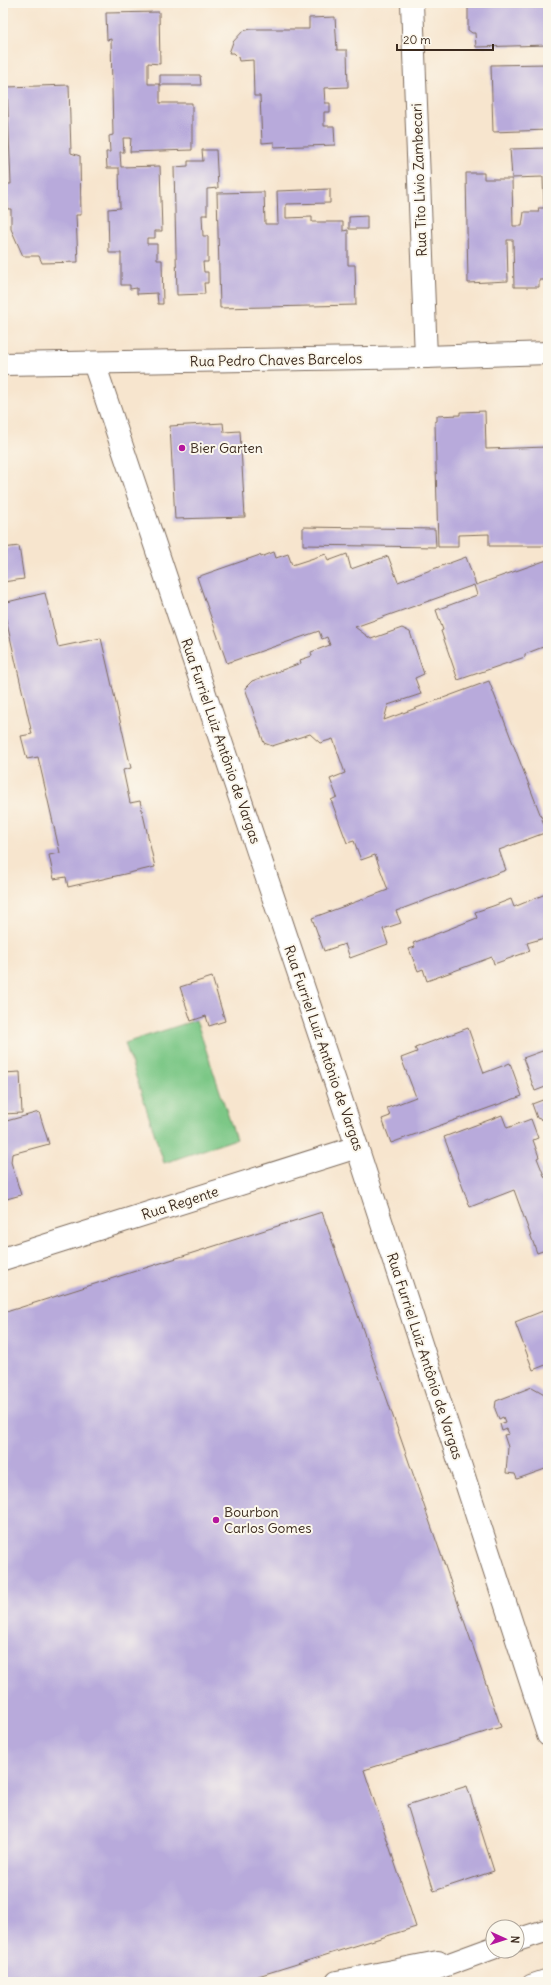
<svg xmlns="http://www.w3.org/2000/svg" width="551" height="1985" viewBox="0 0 551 1985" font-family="Delius,sans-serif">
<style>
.green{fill:#7cc786;stroke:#5c7852}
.building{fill:#b8aadb}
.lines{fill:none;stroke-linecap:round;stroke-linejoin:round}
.lane-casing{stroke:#7d6b5c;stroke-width:16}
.street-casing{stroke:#7d6b5c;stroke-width:24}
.secondary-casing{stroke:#7d6b5c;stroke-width:24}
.primary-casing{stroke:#7d6b5c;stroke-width:24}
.lane{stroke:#fff;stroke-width:14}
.street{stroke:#fff;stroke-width:22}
.secondary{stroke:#fff;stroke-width:22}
.primary{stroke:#fff;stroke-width:22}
.poi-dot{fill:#b5179e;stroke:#fbf7ec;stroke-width:1.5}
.labels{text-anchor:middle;stroke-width:4;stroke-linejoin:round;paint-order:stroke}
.street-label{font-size:14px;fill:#3b2a1e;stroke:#fbf7ec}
.poi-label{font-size:14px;fill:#3b2a1e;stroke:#fbf7ec;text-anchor:start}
</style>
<rect width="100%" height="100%" fill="#fbf7ec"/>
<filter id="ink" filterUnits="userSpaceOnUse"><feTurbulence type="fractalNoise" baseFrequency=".025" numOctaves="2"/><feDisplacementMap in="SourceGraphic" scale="8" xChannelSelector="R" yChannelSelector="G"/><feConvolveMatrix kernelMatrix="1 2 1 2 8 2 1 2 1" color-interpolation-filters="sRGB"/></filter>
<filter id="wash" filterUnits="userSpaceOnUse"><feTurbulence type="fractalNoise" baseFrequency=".012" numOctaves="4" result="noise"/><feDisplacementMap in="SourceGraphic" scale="16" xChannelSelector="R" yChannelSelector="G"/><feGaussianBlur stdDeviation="0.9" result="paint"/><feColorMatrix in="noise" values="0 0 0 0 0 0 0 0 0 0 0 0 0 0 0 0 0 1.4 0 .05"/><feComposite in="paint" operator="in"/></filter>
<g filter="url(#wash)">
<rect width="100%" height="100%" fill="#f7e5ce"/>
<!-- green -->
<polygon class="green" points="196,1020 236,1139 164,1163 125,1043"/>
<g id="blocks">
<!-- building -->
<g class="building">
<polygon points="468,3 548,3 548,45 476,47 475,33 472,33 468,30"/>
<polygon points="159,12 160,64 148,63 148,84 160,84 160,103 192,103 192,150 130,152 131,138 123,138 124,152 120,152 121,167 160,166 162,231 155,231 155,238 147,238 147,244 157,244 157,260 162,260 163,304 158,304 157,293 137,294 137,288 130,289 130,285 121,285 121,253 109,253 108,209 120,208 119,168 107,168 106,152 110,152 109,136 113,135 111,39 107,40 106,13"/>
<polygon points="335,17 337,50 347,50 348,87 324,88 325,103 330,103 330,112 324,112 324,126 334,126 335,145 274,147 274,142 262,143 260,96 254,96 253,60 239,61 238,57 234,53 229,53 233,42 243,31 251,29 309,29 309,18"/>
<polygon points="548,64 548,130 493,132 491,65"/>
<polygon points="160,75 200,75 201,85 160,85"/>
<polygon points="69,85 71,153 80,156 81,215 76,215 78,262 42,263 39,256 23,256 11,229 11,209 8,209 7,184 11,184 7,87"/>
<polygon points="548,148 548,280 539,280 539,287 514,287 513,240 507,240 508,281 468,283 466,173 484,173 484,179 512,179 513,226 522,226 524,212 539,212 538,208 544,208 543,177 512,178 510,149"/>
<polygon points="202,150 216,150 218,188 207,189 207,215 202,215 203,236 208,236 208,262 203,262 204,272 208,272 208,283 204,283 205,294 177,295 174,167 188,166 188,161 203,161"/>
<polygon points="330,189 330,203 286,204 286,218 312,217 312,222 343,222 343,231 348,230 348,265 355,265 356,305 220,308 217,193 264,192 265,224 278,224 277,191"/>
<polygon points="367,216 367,229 349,229 349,217"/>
<polygon points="485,411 486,449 548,447 548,546 489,546 489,534 458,535 458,547 438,547 435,422 437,421 437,416 460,415 460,412"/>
<polygon points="223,423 224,432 240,431 245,517 175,519 170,426"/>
<polygon points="303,527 435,529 436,547 303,545"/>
<polygon points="19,546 24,579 3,582 3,548"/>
<polygon points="274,552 276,558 288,554 292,565 326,554 328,561 347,554 351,569 388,556 398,582 466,557 476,585 547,560 548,562 548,645 525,654 525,657 458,680 441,631 443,630 436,610 477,595 474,585 355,627 371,639 402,628 410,632 424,674 415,678 421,694 388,705 384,720 489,681 547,832 499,850 506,870 396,911 401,923 383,929 388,944 350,958 345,944 324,951 312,918 388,890 375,855 361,860 354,841 347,843 331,800 337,797 330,779 345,773 333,739 320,743 310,734 272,746 264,743 245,688 252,681 301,663 300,660 312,656 311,652 330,645 327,637 322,639 319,631 227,663 197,577 260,555 261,557"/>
<polygon points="45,593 58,647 101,638 131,768 123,770 130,803 140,801 155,867 68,887 66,877 54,879 49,855 60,853 38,757 27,759 21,736 32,734 3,606 3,603"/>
<polygon points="548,893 548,937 527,943 530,951 494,964 492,957 427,981 423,969 418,971 409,949 415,947 413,943 477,918 475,912 493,906 511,899 514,907"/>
<polygon points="212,977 225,1021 209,1026 206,1016 191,1021 180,987"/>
<polygon points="468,1028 484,1073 510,1063 522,1096 391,1143 382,1119 390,1116 387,1108 416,1097 401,1058 417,1052 415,1048"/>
<polygon points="548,1049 548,1086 535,1091 523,1058"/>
<polygon points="20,1072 22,1113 3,1114 3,1073"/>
<polygon points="548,1098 548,1122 537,1118 532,1104"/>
<polygon points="39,1112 49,1144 12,1154 11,1162 21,1195 3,1200 3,1122"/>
<polygon points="502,1115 507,1128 531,1119 538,1138 533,1140 539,1157 537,1158 545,1178 548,1177 548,1249 537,1253 514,1190 470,1207 444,1137"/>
<polygon points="322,1212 501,1727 364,1770 416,1927 239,1982 3,1982 3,1313"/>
<polygon points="548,1309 548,1364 533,1370 515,1322"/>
<polygon points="532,1387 548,1396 548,1468 517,1479 515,1474 506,1473 508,1447 504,1435 509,1434 507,1429 502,1431 500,1424 505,1422 503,1417 499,1419 495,1409 496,1401"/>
<polygon points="467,1786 494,1871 434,1891 407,1805"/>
</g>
</g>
</g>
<g filter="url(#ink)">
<use href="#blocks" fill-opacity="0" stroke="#7d6b5c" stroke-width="1"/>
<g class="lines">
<defs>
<polyline id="lane" points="530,1982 548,1976"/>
<polyline id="street" points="412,3 426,357"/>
<g id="secondary">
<polyline points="94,363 357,1147 548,1735"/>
<polyline points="3,364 426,357 548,353"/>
<polyline points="3,1259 357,1147"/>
<polyline points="337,1982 438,1962"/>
</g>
<g id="primary">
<polyline points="517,1940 548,1930"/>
<polyline points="400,1982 493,1948"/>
</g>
</defs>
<!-- lane casing -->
<use href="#lane" class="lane-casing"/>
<!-- street casing -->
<use href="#street" class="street-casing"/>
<!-- secondary casing -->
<use href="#secondary" class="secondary-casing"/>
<!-- primary casing -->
<use href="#primary" class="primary-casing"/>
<!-- lane -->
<use href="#lane" class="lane"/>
<!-- street -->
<use href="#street" class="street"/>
<!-- secondary -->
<use href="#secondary" class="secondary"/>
<!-- primary -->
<use href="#primary" class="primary"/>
</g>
</g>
<!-- markers -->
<g class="poi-dot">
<circle cx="182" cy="448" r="4"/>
<circle cx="216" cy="1520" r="4"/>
</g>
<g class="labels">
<!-- street labels -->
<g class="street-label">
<text transform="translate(419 180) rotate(-92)" y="5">Rua Tito Lívio Zambecari</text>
<text transform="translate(276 360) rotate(-1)" y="5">Rua Pedro Chaves Barcelos</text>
<text transform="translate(221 741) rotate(71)" y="5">Rua Furriel Luiz Antônio de Vargas</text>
<text transform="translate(324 1048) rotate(71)" y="5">Rua Furriel Luiz Antônio de Vargas</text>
<text transform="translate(180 1203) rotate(-18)" y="5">Rua Regente</text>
<text transform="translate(425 1356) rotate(72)" y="5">Rua Furriel Luiz Antônio de Vargas</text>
</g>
<!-- poi labels -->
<g class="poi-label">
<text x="190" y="453">Bier Garten</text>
<text x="224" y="1517">Bourbon<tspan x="224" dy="16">Carlos Gomes</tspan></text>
</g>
</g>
<!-- margin -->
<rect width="551" height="1985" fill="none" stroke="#fbf7ec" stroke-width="16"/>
<!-- north arrow -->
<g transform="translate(505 1939) rotate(93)"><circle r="19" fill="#fbf7ec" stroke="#aea59a"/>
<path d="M0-3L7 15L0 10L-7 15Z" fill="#b5179e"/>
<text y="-6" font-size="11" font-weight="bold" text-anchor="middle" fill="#3b2a1e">N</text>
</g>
<!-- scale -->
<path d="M397 44v6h96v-6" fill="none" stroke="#3b2a1e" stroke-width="2"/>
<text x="403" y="44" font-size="12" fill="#3b2a1e" stroke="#fbf7ec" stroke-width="3" paint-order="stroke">20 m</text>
</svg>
